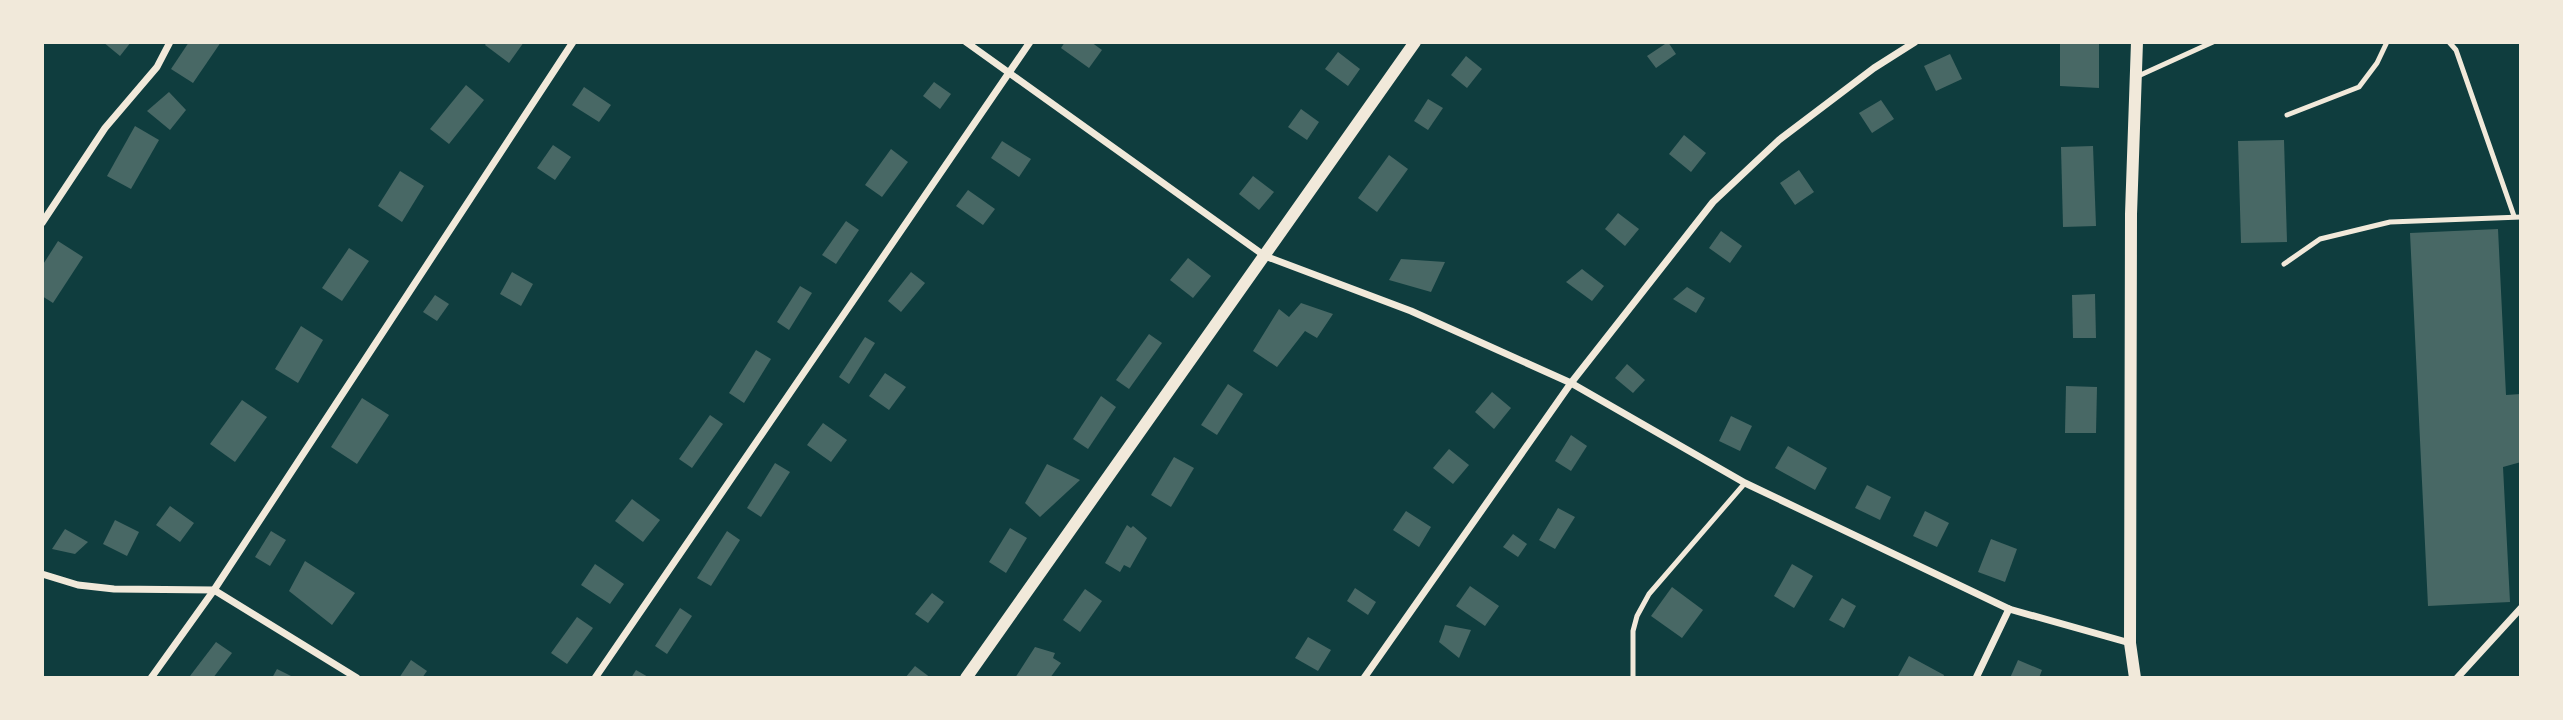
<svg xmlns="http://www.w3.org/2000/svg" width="2563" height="720" viewBox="0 0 2563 720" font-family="'PT Sans',sans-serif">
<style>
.building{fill:#486865}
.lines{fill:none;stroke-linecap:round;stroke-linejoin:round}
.service{stroke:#f1e9da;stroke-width:5}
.minor{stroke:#f1e9da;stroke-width:7}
.tertiary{stroke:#f1e9da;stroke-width:12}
</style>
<rect width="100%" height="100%" fill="#0f3d3e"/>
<!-- building -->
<g class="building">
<polygon points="103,42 131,42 120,56"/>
<polygon points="189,42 221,42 193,83 171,69"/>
<polygon points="487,42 524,42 509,63 485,45"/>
<polygon points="1065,42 1091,42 1102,50 1089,68 1061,48"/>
<polygon points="1668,42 1676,54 1656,68 1647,56"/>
<polygon points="2060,42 2099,42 2099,88 2060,86"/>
<polygon points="1338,52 1360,69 1348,86 1325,69"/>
<polygon points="1950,54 1962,79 1936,91 1924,66"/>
<polygon points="1466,56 1482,69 1467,88 1451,75"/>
<polygon points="934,82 951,94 940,109 923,96"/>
<polygon points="466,85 484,100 449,144 430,129"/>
<polygon points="584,87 611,105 599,122 572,105"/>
<polygon points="169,92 186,110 170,130 147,111"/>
<polygon points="1428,99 1443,108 1428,130 1414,121"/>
<polygon points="1881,100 1894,119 1872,133 1859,113"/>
<polygon points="1301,109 1319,122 1307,140 1288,127"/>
<polygon points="135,126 159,140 131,189 107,176"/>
<polygon points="1684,135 1706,153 1691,172 1669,154"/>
<polygon points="2284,140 2287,242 2241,243 2238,141"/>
<polygon points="1002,141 1031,159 1019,177 991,158"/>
<polygon points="553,145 571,157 555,180 537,168"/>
<polygon points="2093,146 2096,226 2063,227 2061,147"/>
<polygon points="891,149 908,162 882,197 865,185"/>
<polygon points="1389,155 1408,169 1377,212 1358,198"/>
<polygon points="1799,170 1814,192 1795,205 1780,183"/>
<polygon points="400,171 424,186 402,222 378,206"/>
<polygon points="1253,176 1274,192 1259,210 1239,194"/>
<polygon points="968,190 995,209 983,225 956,206"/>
<polygon points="1618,213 1639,229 1625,246 1605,229"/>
<polygon points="846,221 859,230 836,264 822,255"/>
<polygon points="2498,229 2506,395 2521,394 2521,462 2503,467 2510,602 2428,606 2410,233"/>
<polygon points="1721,231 1742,246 1730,263 1709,248"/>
<polygon points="58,241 83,257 53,303 42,296 42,266"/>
<polygon points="349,248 369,261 342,301 322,288"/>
<polygon points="1188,258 1211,276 1193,298 1170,280"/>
<polygon points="1401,259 1445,262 1431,292 1389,280"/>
<polygon points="1582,269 1604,286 1592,301 1566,282"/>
<polygon points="512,272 533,284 521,306 500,294"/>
<polygon points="911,272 925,283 901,312 888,301"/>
<polygon points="800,286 812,293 789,330 777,322"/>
<polygon points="1687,287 1705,298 1696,313 1673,299"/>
<polygon points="2095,294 2096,338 2073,338 2072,295"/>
<polygon points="435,295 449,304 437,321 423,312"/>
<polygon points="1301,303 1333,314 1317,338 1305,331 1277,367 1253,351 1279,309 1289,317"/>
<polygon points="301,326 323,340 298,383 275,369"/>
<polygon points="1149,334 1162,343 1129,389 1116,380"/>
<polygon points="865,337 875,343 849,384 839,377"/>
<polygon points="756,350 771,359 744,403 729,393"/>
<polygon points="1627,364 1645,380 1633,393 1615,378"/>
<polygon points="885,373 906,387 889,410 869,396"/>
<polygon points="1228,384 1243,394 1217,435 1201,425"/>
<polygon points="2066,386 2097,387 2096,433 2065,433"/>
<polygon points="1492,392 1511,408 1494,429 1475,412"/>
<polygon points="1101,396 1116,407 1088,449 1073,439"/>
<polygon points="362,398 389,415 357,464 331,447"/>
<polygon points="242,400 267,417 235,462 210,444"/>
<polygon points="710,415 723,424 692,468 679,459"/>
<polygon points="1731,416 1752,426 1740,451 1719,441"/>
<polygon points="823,423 847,440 831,462 807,445"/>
<polygon points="1571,435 1587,446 1571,471 1555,461"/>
<polygon points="1788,446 1827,468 1815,490 1775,468"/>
<polygon points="1449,449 1469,465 1453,484 1433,468"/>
<polygon points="1174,457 1194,468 1171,507 1151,495"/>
<polygon points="775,463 790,472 761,517 747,508"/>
<polygon points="1047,464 1080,480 1040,517 1025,503"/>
<polygon points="1867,485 1891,497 1880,520 1855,508"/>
<polygon points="632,499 660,520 643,542 615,521"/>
<polygon points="170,506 194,523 180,542 156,525"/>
<polygon points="1558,508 1575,517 1555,549 1539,540"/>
<polygon points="1406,511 1431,527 1419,547 1393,530"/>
<polygon points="1925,511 1949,523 1937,547 1913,536"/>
<polygon points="115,520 139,532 127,556 103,544"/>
<polygon points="1127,525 1131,528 1133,526 1147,538 1130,568 1124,565 1120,572 1105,563"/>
<polygon points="1010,528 1027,538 1006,573 989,562"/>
<polygon points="65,529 88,542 75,554 52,549"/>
<polygon points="271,531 286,540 270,566 255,557"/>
<polygon points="727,531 740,540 711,586 697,578"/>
<polygon points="1513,534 1527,544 1518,557 1503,547"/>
<polygon points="1991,539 2017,549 2005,582 1978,572"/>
<polygon points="305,561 355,593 332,625 289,591"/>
<polygon points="595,564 624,584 610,604 581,585"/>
<polygon points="1792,564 1813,576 1794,608 1774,596"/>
<polygon points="1470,586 1499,606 1485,626 1456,606"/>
<polygon points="1672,587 1703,610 1682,638 1651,616"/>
<polygon points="1355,588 1376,602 1368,615 1347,601"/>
<polygon points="1085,589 1102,601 1080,632 1063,620"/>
<polygon points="932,593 944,602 928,623 915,614"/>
<polygon points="1842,598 1856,606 1844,628 1829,620"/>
<polygon points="680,608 692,616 667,654 655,646"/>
<polygon points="577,617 593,628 567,664 551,653"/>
<polygon points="1445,625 1471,630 1459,658 1439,642"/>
<polygon points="1308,637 1331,650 1318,671 1295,658"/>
<polygon points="216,642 232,653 213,678 193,678 190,676"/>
<polygon points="1035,647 1055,653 1053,658 1061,663 1050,678 1015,678"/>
<polygon points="1909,656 1944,675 1943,678 1897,678"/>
<polygon points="411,660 427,671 422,678 399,678"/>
<polygon points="2018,660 2042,670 2039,678 2010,678"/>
<polygon points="915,666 931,678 905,678"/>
<polygon points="277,669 295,678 272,678"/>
<polygon points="636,670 650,678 631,678"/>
</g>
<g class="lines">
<!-- service -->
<g class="service">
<polyline points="2449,42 2456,50 2514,216"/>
<polyline points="2136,77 2213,42"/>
<polyline points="2287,115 2359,87 2377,63 2387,42"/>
<polyline points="2284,264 2320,239 2390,222 2521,217"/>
<polyline points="1633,678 1633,631 1637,616 1649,594 1745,483"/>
</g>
<!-- minor -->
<g class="minor">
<polyline points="966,42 1265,256 1411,311 1571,383 1745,483 2009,609 2130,643"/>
<polyline points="42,223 105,128 157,67 170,42"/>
<polyline points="42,574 78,585 114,589 214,590 357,678"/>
<polyline points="151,678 214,590 573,42"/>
<polyline points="595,678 1030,42"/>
<polyline points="1364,678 1571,383 1713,202 1779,140 1874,68 1915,42"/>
<polyline points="1976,678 2009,609"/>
<polyline points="2457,678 2521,608"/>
</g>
<!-- tertiary -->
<g class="tertiary">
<polyline points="966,678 1415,42"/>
<polyline points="2135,678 2130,643 2131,214 2137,42"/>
</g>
</g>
<!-- border -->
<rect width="2563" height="720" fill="none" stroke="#f1e9da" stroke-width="88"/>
</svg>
